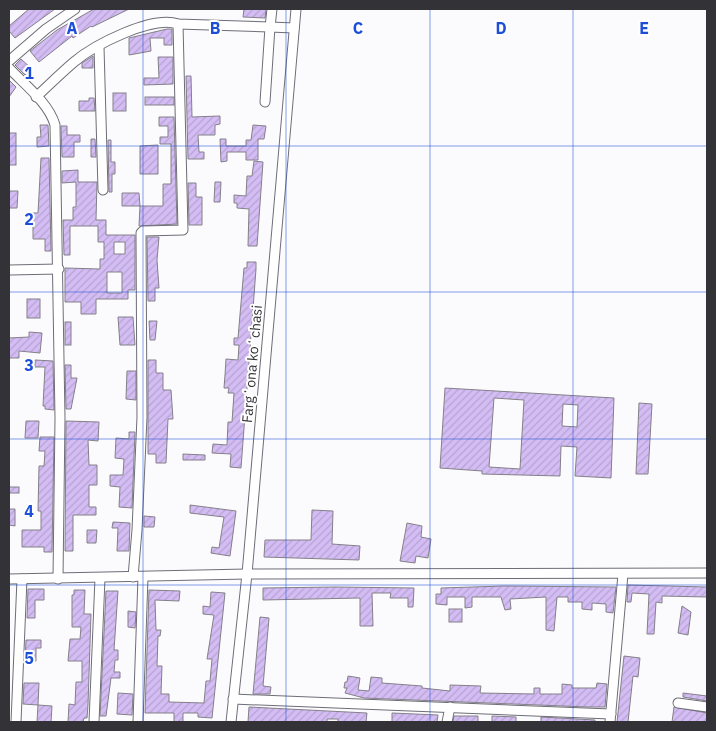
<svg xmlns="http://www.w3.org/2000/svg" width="716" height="731" viewBox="0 0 716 731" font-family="'IBM Plex Sans',sans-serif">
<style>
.building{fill:url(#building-hatch);stroke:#848089;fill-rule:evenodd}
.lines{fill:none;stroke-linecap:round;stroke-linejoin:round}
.minor-casing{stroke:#6d6d77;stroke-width:11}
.minor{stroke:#fff;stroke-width:9}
.grid{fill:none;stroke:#1d4ed8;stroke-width:1;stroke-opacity:0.55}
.labels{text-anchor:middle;stroke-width:4;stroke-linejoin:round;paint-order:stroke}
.street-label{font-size:14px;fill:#333337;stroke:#fff}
.grid-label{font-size:16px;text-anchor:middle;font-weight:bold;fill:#1d4ed8;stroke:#fff;stroke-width:4;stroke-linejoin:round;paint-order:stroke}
</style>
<defs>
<pattern id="building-hatch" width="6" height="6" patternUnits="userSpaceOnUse" patternTransform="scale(1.25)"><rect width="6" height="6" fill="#d4bdf4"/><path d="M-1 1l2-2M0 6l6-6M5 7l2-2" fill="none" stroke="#b6a3d2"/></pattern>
</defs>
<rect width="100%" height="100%" fill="#fbfbfd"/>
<!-- building -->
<g class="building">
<polygon points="29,9 55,9 15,38 9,31 9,26"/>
<polygon points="94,9 129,9 92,27 91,26 73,38 72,36 39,62 30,51 57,30"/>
<polygon points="244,9 266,9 265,18 243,17"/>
<polygon points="167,29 172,29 172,45 164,45 164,38 150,38 151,51 129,55 129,38"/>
<polygon points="93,56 93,68 82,68 82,63"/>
<polygon points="158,57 173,57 173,84 144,85 144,78 159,78"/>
<polygon points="21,59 32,69 25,75 15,65"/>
<polygon points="186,76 191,76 192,117 220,116 220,124 215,125 215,135 198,135 199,152 204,152 204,159 188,159"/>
<polygon points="9,80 16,87 9,97"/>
<rect x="113" y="93" width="13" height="18"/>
<rect x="145" y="97" width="29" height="8"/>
<polygon points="89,98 94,98 95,111 79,111 79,101 89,101"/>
<polygon points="159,117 174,117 177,224 139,226 140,206 163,206 163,184 171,184 171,144 160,144 160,137 168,137 168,126 159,126"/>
<polygon points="40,125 48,125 49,146 37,147 37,137 41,137"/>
<polygon points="253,125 266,126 264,139 258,139 258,160 246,160 246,152 227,152 227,161 221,162 220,139 226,139 226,146 246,146 246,140 251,140"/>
<polygon points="61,126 67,126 67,135 80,135 80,142 74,142 74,157 62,157"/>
<rect x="9" y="133" width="7" height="32"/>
<polygon points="91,139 95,139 96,157 91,157"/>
<polygon points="108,140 111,140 111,162 115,162 115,174 112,174 112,192 109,192"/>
<polygon points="158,145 158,174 140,174 140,146"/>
<polygon points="41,158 49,158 51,251 45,251 45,239 33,239 33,222 29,222 29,213 38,213"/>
<polygon points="254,161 263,162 257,246 248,246 249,209 237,208 237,203 234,203 234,195 246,196 247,176 252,176"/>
<path d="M78,170V182H97L96,220H106V235H135V290H128V299H96V314H81V302H65V268L100,269V259H104V242H98V226H70V255H64L63,220H73V207H76V182L62,183V171ZM114,242H125V254H114ZM107,272H122V293H107Z"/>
<polygon points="215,182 221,182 220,202 214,202"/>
<polygon points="188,183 196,183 196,197 202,197 202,225 189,225"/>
<polygon points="9,191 18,191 17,208 9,208"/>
<polygon points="122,193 139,193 140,206 122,206"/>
<polygon points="147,237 159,237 157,260 159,288 155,288 155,301 148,301"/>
<polygon points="247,262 256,262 256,269 241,468 230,467 231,454 212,453 213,444 227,445 228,422 232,422 234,393 228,393 229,388 224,388 225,375 226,359 238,360 239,345 234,345 234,338 238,338 244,268 247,268"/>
<rect x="27" y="299" width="13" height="19"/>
<polygon points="118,317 133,317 135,345 120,345"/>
<polygon points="149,321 157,321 155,340 150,340"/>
<rect x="65" y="322" width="6" height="23"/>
<polygon points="29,332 42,333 40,353 19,351 19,358 9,358 9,338 29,337"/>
<polygon points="35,360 53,361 54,410 45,409 45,406 43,406 45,367 35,367"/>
<polygon points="148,360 156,360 156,373 163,373 163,390 171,390 173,419 168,419 166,463 156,463 156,454 148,454"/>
<polygon points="65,365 71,365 71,378 77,378 71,409 66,409"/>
<polygon points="127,371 136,371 136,400 126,399"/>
<path d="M445,388L614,398L611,478L575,476L577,447L561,446L560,476L482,474V471L440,468ZM494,398L524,400L520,469L489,467ZM563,404L578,405L577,427L562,426Z"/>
<polygon points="639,403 652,404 648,474 636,474"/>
<polygon points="26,421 39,421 38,438 25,438"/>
<polygon points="66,421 99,422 98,441 88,440 89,465 97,465 97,485 89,485 89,507 96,507 96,515 73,515 73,551 65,551"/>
<polygon points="129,432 135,432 132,508 119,507 120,487 110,486 110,475 123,475 124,459 115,458 116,438 129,439"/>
<polygon points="40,437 54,437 52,552 44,552 44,547 22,547 22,530 41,530 41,511 38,511 39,466 44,466 45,451 39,451"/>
<polygon points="183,454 205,455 205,460 183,460"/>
<rect x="9" y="487" width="10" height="6"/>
<polygon points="190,505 236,511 230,556 211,553 212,547 219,548 224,517 190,513"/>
<polygon points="9,509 15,509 15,526 9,525"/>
<polygon points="312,510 333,511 332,544 360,546 359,560 264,557 265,540 311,540"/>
<polygon points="144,516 155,517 154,527 144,527"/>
<polygon points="113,522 130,523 129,551 117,551 118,528 112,528"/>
<polygon points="407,523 422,526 421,537 431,539 428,558 416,556 415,563 400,561"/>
<polygon points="87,530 97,530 96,543 87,543"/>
<polygon points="628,585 707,587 707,597 662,596 662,603 656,602 654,634 647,634 649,594 632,593 631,602 627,602"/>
<polygon points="504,586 616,587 613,613 606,612 606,604 592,603 592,610 582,609 582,602 568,602 568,597 557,597 554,631 546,630 546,597 510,599 511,609 505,610 501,597 472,597 472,607 465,608 465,597 447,597 447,605 436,604 436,594 441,594 441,588"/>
<polygon points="335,587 414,588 413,607 408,607 408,598 390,598 391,593 372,593 373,626 360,626 360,598 263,600 263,588"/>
<polygon points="28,589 44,589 44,600 35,600 35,618 27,618"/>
<polygon points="74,590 85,590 84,614 91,614 88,705 87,718 84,718 83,722 68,722 69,704 75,705 76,682 82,682 82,661 68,661 70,639 80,639 81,627 72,627 72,595 74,595"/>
<polygon points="149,590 180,591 179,601 155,600 156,630 161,630 160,636 158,636 157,666 162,666 161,694 169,694 169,702 204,703 206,681 210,681 212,659 207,659 214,615 203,614 203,606 210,607 211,592 225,593 212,718 198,717 198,713 183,713 183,722 174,722 174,713 145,713"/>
<polygon points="106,591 118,591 114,650 118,650 118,660 115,660 114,672 120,672 120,678 111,678 106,716 100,716"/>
<polygon points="682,606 691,612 688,635 678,633"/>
<rect x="449" y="609" width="13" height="13"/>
<polygon points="128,611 136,612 135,628 128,627"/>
<polygon points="260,617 269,618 263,686 271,687 270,694 253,694"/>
<polygon points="26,640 41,640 41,648 36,648 36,661 25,661"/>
<polygon points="624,656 640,658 638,677 633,676 628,722 617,722"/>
<polygon points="348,676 360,678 358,690 369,691 371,677 382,678 382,683 422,686 422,688 450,691 450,685 481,686 480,693 534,694 534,688 540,688 540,694 562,694 562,684 572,685 572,688 596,688 597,683 607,684 605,707 588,707 364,698 345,693 347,688 344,688 345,682 347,682"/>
<polygon points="24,683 39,683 38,705 23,704"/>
<polygon points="118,693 133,694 132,715 117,714"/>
<polygon points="683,693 707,696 707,701 683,697"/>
<polygon points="38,705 52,706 51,722 37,722"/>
<polygon points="249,707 367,713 366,722 338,722 338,719 327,719 327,722 248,722"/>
<polygon points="674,707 707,713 707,722 672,722"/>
<polygon points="392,713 438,715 437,722 392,722"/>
<polygon points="454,716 478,716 478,722 453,722"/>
<polygon points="492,716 516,717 516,722 492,722"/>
<polygon points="541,717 595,720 595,722 541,722"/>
</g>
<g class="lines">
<defs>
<g id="minor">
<polyline points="99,47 103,190"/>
<polyline points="9,61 46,29 75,9"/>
<path d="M9,68C24,84 49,103 55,125L60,418L58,579"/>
<path d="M36,97C49,85 61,73 74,62C94,45 152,15 178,24L270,27L272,9"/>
<polyline points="265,102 270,27 294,28"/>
<polyline points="9,270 59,269"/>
<polyline points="133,577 137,530 142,417 141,233 143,231 183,230 178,24"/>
<polyline points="9,579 247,574 707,573"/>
<polyline points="233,699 611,714"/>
<polyline points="678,703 707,707"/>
<polyline points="16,722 22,579"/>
<polyline points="94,722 100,578"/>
<polyline points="138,722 143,577"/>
<polyline points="231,722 247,574 296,9"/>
<polyline points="447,722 450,707"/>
<polyline points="610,722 623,574"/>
</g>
</defs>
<!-- minor casing -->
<use href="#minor" class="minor-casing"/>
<!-- minor -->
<use href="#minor" class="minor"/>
</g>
<!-- grid -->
<path class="grid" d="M143,9V722M286,9V722M430,9V722M573,9V722M9,146H707M9,292H707M9,439H707M9,585H707"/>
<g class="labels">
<!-- street labels -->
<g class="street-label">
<text transform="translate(252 364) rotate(-85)" y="5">Fargʻona koʻchasi</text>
</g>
</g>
<g class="grid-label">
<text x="72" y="34">A</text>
<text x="215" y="34">B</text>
<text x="358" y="34">C</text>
<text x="501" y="34">D</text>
<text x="644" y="34">E</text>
<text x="29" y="79">1</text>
<text x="29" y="225">2</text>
<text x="29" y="371">3</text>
<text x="29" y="517">4</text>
<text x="29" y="664">5</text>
</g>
<!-- border -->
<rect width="716" height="731" fill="none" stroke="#333337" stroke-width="20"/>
</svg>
